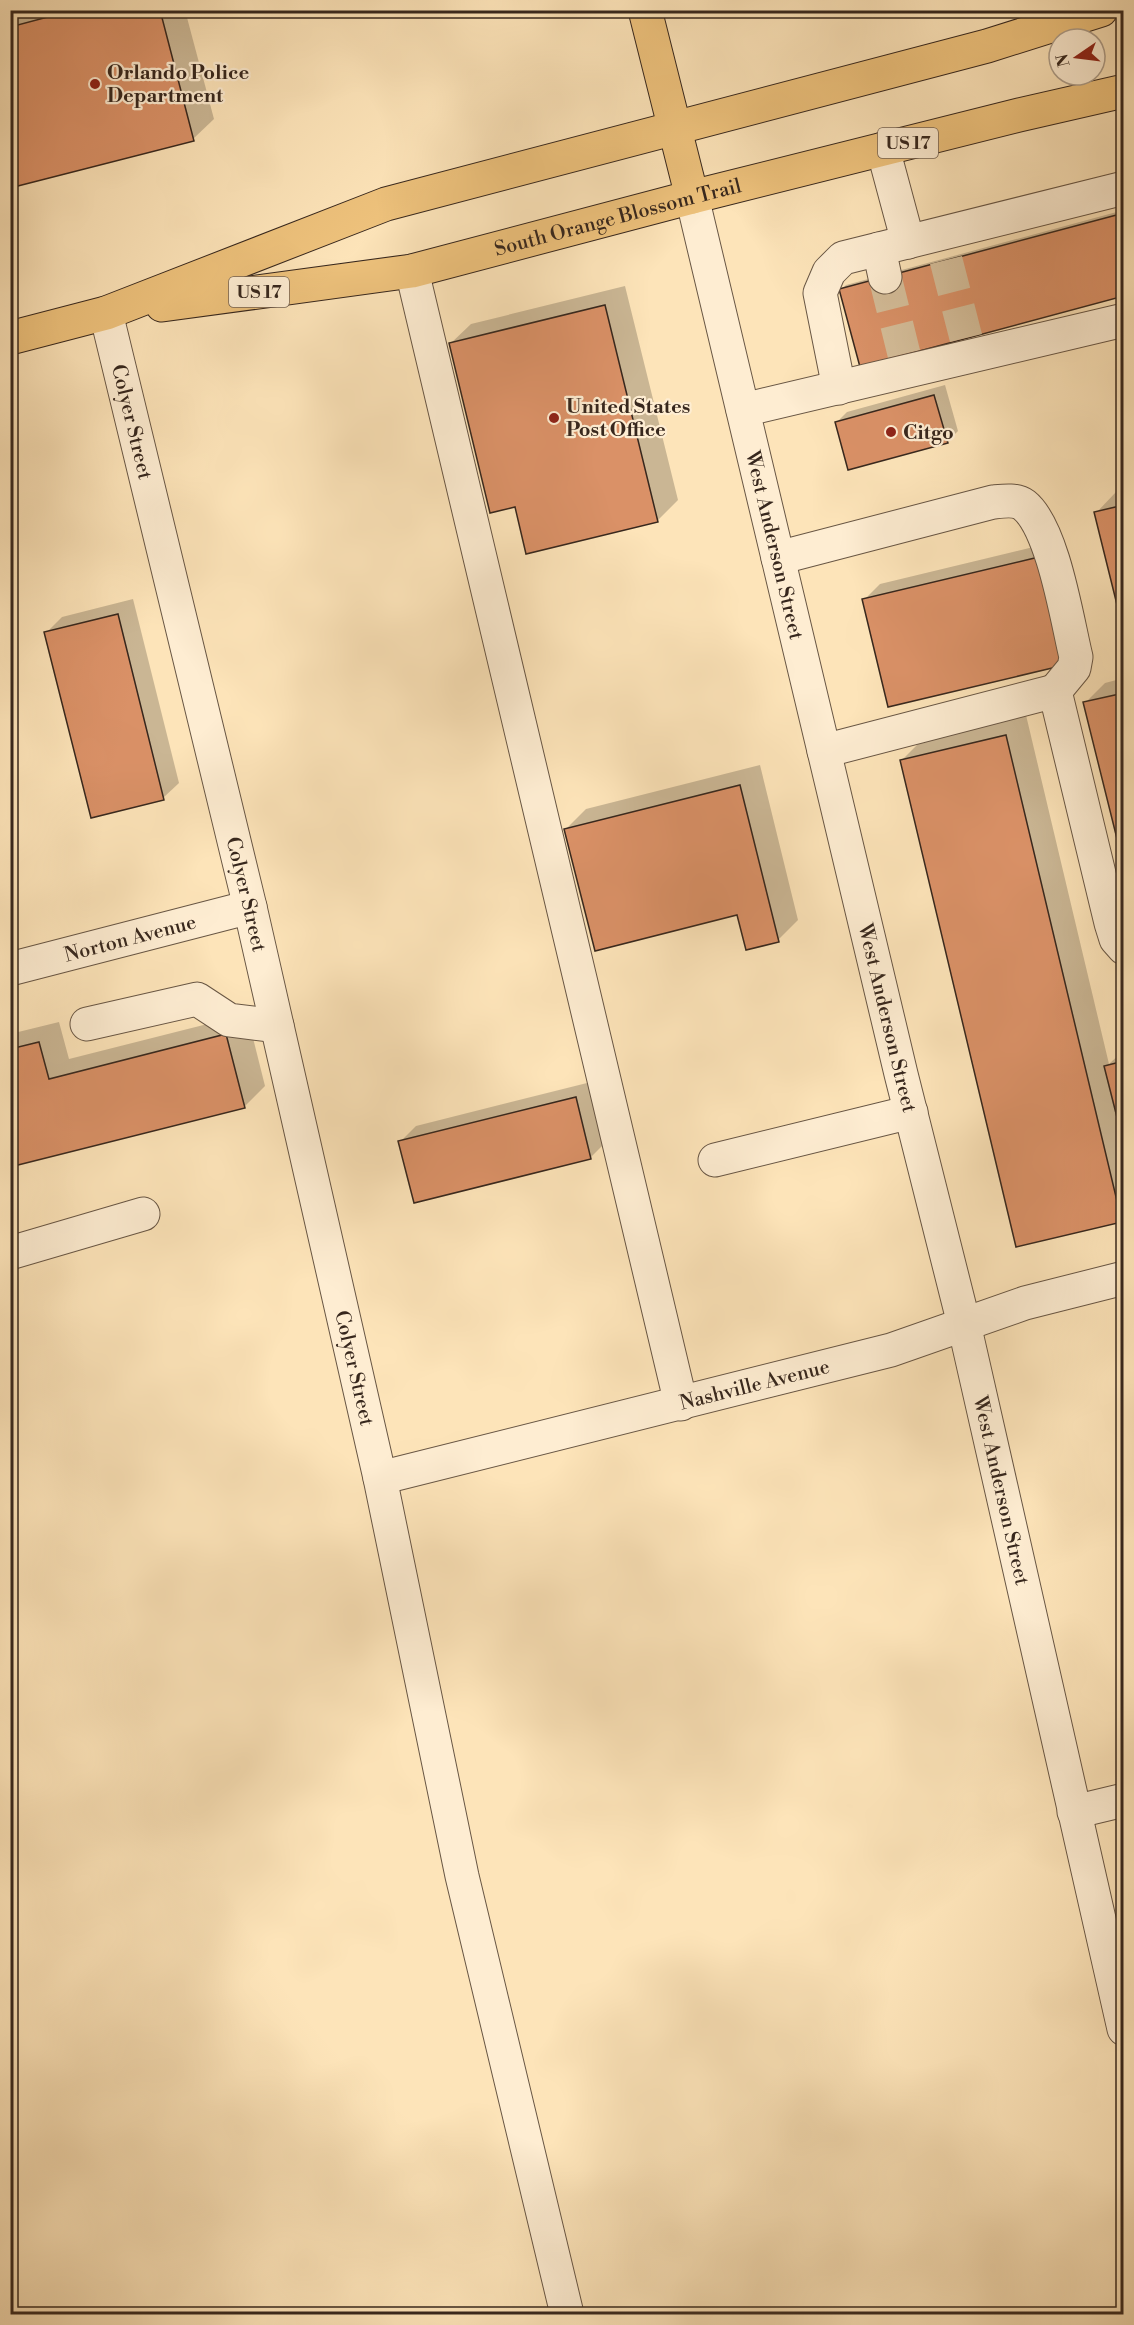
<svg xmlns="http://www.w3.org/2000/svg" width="1134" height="2325" viewBox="0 0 1134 2325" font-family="'Libre Bodoni',serif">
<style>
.shadow{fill:#0003}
.building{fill:#da9167;stroke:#37271d;stroke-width:1.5}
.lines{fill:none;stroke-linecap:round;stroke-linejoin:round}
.minor-tunnel{stroke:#d5be9a;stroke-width:33;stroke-dasharray:33 16;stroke-linecap:butt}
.minor-casing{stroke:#685644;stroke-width:35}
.major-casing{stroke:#37271d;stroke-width:35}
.minor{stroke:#feedd2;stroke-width:33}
.major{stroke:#eec27c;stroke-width:33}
.poi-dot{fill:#8f2418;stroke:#feedd2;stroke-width:2}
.labels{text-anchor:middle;stroke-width:4.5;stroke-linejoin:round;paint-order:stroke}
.shield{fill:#feedd2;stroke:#736253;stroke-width:1.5}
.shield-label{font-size:18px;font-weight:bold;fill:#37271d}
.poi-label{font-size:20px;font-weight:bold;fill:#37271d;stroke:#feedd2;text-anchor:start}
.street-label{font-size:20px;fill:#37271d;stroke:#feedd2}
</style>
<rect width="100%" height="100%" fill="#fde4b9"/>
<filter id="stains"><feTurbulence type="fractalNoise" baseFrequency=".00333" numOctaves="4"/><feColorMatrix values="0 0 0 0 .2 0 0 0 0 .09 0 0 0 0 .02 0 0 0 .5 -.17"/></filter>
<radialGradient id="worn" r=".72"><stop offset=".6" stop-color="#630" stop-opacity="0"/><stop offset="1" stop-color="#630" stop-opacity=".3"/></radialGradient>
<!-- shadow -->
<g class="shadow">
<polygon points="20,10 185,10 214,119 193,139 10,187 10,13"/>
<polygon points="1124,210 1124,295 841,290 846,285"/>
<polygon points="625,286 678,500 658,520 527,552 516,505 450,344 471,324"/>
<polygon points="945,385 958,431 947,442 837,422 847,412"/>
<polygon points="1124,491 1124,627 1096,513 1116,492"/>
<polygon points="1054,542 1080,648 864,600 880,584"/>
<polygon points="133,599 179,783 163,798 46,633 62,617"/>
<polygon points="1124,678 1124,861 1085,703 1105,683"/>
<polygon points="1026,715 1109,1064 1124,1050 1124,1218 1121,1221 902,760 922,740"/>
<polygon points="760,765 798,920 778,940 738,914 566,829 586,809"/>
<polygon points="247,1014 265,1086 244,1107 10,1165 10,1034 59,1022 69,1059"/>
<polygon points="591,1082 606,1142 590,1158 400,1142 416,1126"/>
</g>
<!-- building -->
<g class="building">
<polygon points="74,10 160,10 194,141 10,188 10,27"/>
<polygon points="1124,213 1124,296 860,367 839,289"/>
<polygon points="605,305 658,522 526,554 515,507 490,513 449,343"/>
<polygon points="934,395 948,443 848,470 835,422"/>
<polygon points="1124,505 1124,633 1094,512"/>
<polygon points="1039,557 1065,665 888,707 862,599"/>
<polygon points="118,614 164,800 91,818 44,632"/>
<polygon points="1124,693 1124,867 1083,702"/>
<polygon points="1006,735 1122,1222 1016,1247 900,760"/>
<polygon points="740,785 779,942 746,950 737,915 595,951 564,829"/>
<polygon points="226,1034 245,1108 10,1167 10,1049 39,1042 49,1079"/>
<polygon points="1124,1061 1124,1145 1104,1066"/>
<polygon points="576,1097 591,1159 414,1203 398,1141"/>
</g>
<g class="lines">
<!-- minor-tunnel -->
<g class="minor-tunnel">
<polyline points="946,260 966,338"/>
<polyline points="885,277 904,354"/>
</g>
<defs>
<g id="minor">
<polyline points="883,149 908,242"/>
<path id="s1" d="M692,197L901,1074L964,1324L1124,2029"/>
<polyline points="879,249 885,277"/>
<polyline points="412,271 681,1404"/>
<path id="s2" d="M106,313L250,907L380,1478L462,1876L567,2314"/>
<polyline points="839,388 820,293 829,272 843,258 1124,188"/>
<polyline points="743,410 1124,320"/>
<path d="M778,558L993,502C1003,501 1016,499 1024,505C1053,528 1067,620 1076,657L1074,668L1055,691"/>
<polyline points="824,751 1055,691 1111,923 1116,939 1124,948"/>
<path id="s3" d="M10,969L250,907"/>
<polyline points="87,1024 197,999 229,1020 277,1026"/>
<polyline points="715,1160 911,1112"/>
<polyline points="10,1253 143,1214"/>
<path id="s4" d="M380,1478L891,1350L1025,1303L1124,1278"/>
<polyline points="1074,1812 1124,1800"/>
</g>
<g id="major">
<polyline points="645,10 692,197"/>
<path id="s5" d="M162,305L412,271L692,197L1019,115L1124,91"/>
<polyline points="10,338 106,313 386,204 987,46 1101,10"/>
</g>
</defs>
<!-- minor casing -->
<use href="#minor" class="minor-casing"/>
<!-- major casing -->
<use href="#major" class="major-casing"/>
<!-- minor -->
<use href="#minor" class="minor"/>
<!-- major -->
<use href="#major" class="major"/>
</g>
<!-- markers -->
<g class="poi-dot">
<circle cx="95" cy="84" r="6"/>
<circle cx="554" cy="418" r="6"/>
<circle cx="891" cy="432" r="6"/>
</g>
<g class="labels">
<!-- shield labels -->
<g class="shield">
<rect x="878" y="128" width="60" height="30" rx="4.5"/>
<rect x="229" y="277" width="60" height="30" rx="4.5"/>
</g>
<g class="shield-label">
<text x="908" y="149">US 17</text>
<text x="259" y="298">US 17</text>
</g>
<!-- poi labels -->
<g class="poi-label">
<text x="107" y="79">Orlando Police<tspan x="107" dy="23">Department</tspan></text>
<text x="566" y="413">United States<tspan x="566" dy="23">Post Office</tspan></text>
<text x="903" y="439">Citgo</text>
</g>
<!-- street labels -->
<g class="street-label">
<text dy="7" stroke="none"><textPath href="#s5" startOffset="465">South Orange Blossom Trail</textPath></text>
<text dy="7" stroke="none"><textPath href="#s2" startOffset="112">Colyer Street</textPath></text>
<text dy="7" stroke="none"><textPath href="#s1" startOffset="358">West Anderson Street</textPath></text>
<text dy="7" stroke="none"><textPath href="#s2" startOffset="598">Colyer Street</textPath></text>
<text dy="7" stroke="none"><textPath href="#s3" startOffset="124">Norton Avenue</textPath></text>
<text dy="7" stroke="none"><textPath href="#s1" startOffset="844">West Anderson Street</textPath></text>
<text dy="7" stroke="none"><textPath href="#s2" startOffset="1084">Colyer Street</textPath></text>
<text dy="7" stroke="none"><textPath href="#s4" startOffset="386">Nashville Avenue</textPath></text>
<text dy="7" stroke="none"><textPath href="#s1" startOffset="1330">West Anderson Street</textPath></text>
</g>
</g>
<!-- margin -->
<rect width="1134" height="2325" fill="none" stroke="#fde4b9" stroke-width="36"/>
<rect x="12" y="12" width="1110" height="2301" fill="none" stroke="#37271d" stroke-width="3"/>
<rect x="18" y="18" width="1098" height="2289" fill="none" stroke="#37271d" stroke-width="1.5"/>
<!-- north arrow -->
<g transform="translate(1077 57) rotate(256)"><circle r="28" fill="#feedd2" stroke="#ae9e8a" stroke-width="1.5"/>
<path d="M0-4.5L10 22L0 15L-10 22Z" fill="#8f2418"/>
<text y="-9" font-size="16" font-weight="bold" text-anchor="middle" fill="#37271d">N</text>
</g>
<rect width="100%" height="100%" filter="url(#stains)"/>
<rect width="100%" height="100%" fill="url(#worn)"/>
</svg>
